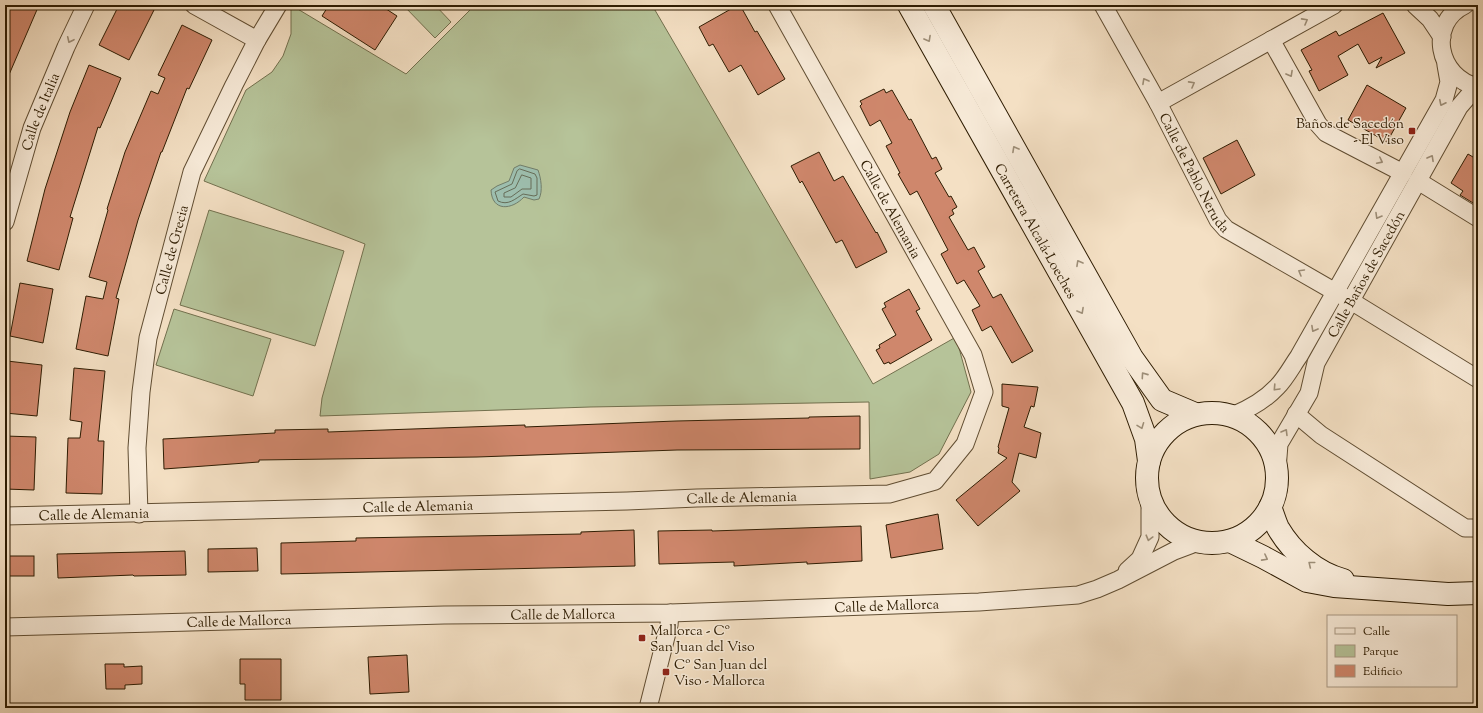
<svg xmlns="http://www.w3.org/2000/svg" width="1483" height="713" viewBox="0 0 1483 713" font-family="'Sorts Mill Goudy',serif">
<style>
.green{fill:#b6c399;stroke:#72704e}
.water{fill:#9dbeae;stroke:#717d69}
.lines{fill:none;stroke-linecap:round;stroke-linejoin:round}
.shore{stroke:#666d58;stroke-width:1}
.building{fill:#cf876c;stroke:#2e1c02}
.minor-casing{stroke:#604d32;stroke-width:19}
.secondary-casing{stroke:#2e1c02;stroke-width:24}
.minor{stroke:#f8ebd9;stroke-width:17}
.secondary{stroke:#f8ebd9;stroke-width:22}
.oneway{stroke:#9d8e78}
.poi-dot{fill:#8f2418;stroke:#f8ebd9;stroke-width:1.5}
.labels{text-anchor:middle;stroke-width:3;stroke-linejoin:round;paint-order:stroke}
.street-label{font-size:14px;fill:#2e1c02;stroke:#f8ebd9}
.poi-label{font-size:14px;fill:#2e1c02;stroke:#f8ebd9;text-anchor:start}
</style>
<rect width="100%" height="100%" fill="#f4e0c4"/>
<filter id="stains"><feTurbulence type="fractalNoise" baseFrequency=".005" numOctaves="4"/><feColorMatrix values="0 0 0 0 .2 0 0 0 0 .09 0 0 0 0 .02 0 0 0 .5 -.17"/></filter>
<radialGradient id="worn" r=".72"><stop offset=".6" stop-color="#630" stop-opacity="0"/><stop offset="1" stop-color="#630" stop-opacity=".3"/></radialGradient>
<!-- green -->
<g class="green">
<polygon points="291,5 406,74 475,5 652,5 873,384 956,337 971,392 939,454 910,472 870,479 869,402 590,407 320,416 322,398 365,244 204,181 246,90 272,72 283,56 291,34"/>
<polygon points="403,5 435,5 451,22 435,38"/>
<polygon points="209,210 344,251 315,346 180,305"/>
<polygon points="174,309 271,339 253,396 156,365"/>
</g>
<!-- water -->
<path class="water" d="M520,165L538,170C541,178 543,191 539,199L534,200L524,197C512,210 492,212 491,190L497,186L509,181L514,168Z"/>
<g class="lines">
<!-- shore -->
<g class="shore">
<path d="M520,169L535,174L537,178V195L534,196L523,194C515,199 508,206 498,201L495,192L512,184L517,171Z"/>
<polygon points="522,175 531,178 531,189 522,189 511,197 504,197 504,193 515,188"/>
</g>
</g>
<!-- building -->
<g class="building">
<polygon points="5,5 39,5 5,84"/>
<polygon points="119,5 145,5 154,10 129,60 99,45"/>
<polygon points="329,5 380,5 397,16 375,50 322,16"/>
<polygon points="738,5 740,5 755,32 757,31 785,79 758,95 741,65 729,72 713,44 709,46 699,27"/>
<polygon points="1383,13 1405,53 1376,68 1382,57 1369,64 1358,44 1338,56 1348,75 1319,91 1309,71 1312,70 1301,50 1336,31 1339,36"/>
<polygon points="182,25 212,40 189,89 187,88 162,152 161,152 138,220 116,298 119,299 108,356 76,349 86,296 103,299 107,282 89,277 108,210 107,209 125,152 151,91 158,94 165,78 158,75"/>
<polygon points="89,65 121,78 100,128 98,127 70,217 73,218 59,270 27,261 45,189 70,112"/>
<polygon points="1367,85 1406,108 1387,142 1348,120"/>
<polygon points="884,89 886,93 892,90 909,120 911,119 932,159 936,157 942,169 935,173 949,197 951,196 957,207 952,210 954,214 949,217 968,250 974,247 985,267 978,271 993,298 1001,294 1033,351 1012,363 991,326 982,331 972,310 980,306 964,280 957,284 941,254 948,250 917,191 910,195 898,174 900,173 886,146 892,143 880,120 870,126 860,106 862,104 860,101"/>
<polygon points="1237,140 1255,175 1221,194 1203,158"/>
<polygon points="819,152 834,181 843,176 876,233 877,232 887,252 856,268 842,240 836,243 802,181 800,183 791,166"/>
<polygon points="1468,154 1478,160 1478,206 1460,195 1463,191 1451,183"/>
<polygon points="20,283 53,289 43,343 10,336"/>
<polygon points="909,289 920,309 916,311 932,340 890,364 889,362 884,364 876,350 880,348 879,345 896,335 882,309 886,307 884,303"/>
<polygon points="7,361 42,365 37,416 5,413 5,384"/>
<polygon points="74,368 105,371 98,441 104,441 102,494 66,493 68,438 80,438 82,422 70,420"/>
<polygon points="1002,384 1038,387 1034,407 1031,406 1024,427 1041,433 1036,458 1019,453 1012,482 1020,491 978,526 956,500 1007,458 998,453 999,448 998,447 1009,408 1002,406"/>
<polygon points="860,416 860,449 677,450 477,457 259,460 259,462 164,469 163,439 275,433 275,430 328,429 328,432 525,425 525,427 676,421 809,418 809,417"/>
<polygon points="5,436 36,437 34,490 5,489"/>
<polygon points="938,514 943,549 891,558 886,525"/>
<polygon points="861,526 862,561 807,564 807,562 734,566 734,562 659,564 658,531 712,530 712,531"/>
<polygon points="634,530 635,566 281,574 281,543 356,541 356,538 581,534 581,532"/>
<polygon points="257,548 258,571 208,572 208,549"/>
<polygon points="185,551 186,575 134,576 133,575 58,578 57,554"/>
<rect x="5" y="556" width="29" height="20"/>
<polygon points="407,655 409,692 370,694 368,657"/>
<polygon points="240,659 281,659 281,700 245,700 245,684 240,684"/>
<polygon points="105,664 124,664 124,667 142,666 142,684 125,685 125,689 106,689"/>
</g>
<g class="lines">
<defs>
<g id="minor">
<polyline points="194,5 257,40"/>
<path id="s1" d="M1103,5L1158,103L1218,220L1226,229L1351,301L1478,379"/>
<polyline points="1415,5 1430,19 1442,37"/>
<path d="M1465,5C1427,23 1437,78 1478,87"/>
<polyline points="1271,40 1318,124 1326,133 1403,173"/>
<polyline points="1158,103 1334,5"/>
<polyline points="1418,181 1478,218"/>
<path id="s2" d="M5,222L32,128L66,47L86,5"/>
<polyline points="1296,414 1321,435 1465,528 1478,528"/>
<path d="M1232,416C1249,409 1264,401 1277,387C1286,378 1292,366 1299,356L1444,100L1449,82L1446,65"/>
<path id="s3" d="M1277,470L1279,444L1309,393L1316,363L1459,107L1471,93L1478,90"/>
<path id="s4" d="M139,514L137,448L141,392L148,338L192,172L234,85L257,40L278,5"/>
<path id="s5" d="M5,516L627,501L697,498L889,494L935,481L965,444L984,392L973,355L777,5"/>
<polyline points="1127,571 1140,559 1150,537 1150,499"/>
<path id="s6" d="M5,627L444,615L670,613L979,602L1078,595L1097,589L1118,580L1174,551L1198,542"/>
<polyline points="648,708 669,625 670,613"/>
</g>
<g id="secondary">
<path id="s7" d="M909,5L1133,403L1146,439L1149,461"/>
<polyline points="934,5 1132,358 1162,400 1195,414"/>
<circle cx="1212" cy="478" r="65"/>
<path d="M1270,507C1273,514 1275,522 1278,528C1292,552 1316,573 1343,580"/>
<polyline points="1230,541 1263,557 1307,581 1334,586 1448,594 1478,593"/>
</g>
</defs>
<!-- minor casing -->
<use href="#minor" class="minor-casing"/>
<!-- secondary casing -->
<use href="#secondary" class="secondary-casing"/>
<!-- minor -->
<use href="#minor" class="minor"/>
<!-- secondary -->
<use href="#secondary" class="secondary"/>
</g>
<!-- one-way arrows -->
<defs><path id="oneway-chevron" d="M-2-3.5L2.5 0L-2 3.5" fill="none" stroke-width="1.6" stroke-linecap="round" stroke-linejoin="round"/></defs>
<g class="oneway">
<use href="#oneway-chevron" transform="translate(1305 21) rotate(-29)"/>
<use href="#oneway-chevron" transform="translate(928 39) rotate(61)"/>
<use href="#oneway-chevron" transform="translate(70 40) rotate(115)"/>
<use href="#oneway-chevron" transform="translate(1290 74) rotate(61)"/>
<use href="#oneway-chevron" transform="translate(1145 81) rotate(-119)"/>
<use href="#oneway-chevron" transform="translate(1192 84) rotate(-29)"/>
<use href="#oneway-chevron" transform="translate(1442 103) rotate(116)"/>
<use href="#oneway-chevron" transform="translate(1015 149) rotate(-119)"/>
<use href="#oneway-chevron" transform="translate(1431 158) rotate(-61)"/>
<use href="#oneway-chevron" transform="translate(1380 161) rotate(27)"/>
<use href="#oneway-chevron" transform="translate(1378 216) rotate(120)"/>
<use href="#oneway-chevron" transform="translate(1079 263) rotate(-119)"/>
<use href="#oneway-chevron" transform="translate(1301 272) rotate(-150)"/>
<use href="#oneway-chevron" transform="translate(1081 311) rotate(61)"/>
<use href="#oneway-chevron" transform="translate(1314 329) rotate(119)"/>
<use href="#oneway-chevron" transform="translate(1144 375) rotate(-125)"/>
<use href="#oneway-chevron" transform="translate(1276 388) rotate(133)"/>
<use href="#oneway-chevron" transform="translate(1141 426) rotate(69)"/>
<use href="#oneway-chevron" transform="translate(1285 432) rotate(-59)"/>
<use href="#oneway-chevron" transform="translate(1149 538) rotate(105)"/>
<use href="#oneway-chevron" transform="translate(1265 558) rotate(28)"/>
<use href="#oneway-chevron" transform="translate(1311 564) rotate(-141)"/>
</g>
<!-- markers -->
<g class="poi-dot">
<rect x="1408" y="127" width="8" height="8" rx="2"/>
<rect x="638" y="634" width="8" height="8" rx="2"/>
<rect x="662" y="668" width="8" height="8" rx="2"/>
</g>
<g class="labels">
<!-- street labels -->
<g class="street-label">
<text dy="5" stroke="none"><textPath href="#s2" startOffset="116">Calle de Italia</textPath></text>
<text dy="5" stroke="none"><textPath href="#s1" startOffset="191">Calle de Pablo Neruda</textPath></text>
<text transform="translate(891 209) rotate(61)" y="5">Calle de Alemania</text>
<text dy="5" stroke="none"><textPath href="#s7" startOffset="259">Carretera Alcalá-Loeches</textPath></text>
<text dy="5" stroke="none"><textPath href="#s4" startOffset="268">Calle de Grecia</textPath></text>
<text dy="5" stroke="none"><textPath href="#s3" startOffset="218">Calle Baños de Sacedón</textPath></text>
<text dy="5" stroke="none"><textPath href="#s5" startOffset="737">Calle de Alemania</textPath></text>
<text dy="5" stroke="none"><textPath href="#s5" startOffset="413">Calle de Alemania</textPath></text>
<text dy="5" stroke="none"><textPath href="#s5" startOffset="89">Calle de Alemania</textPath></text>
<text dy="5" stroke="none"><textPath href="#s6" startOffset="882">Calle de Mallorca</textPath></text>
<text dy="5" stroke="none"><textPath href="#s6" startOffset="558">Calle de Mallorca</textPath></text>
<text dy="5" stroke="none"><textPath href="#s6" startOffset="234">Calle de Mallorca</textPath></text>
</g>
<!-- poi labels -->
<g class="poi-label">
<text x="1404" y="128" text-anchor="end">Baños de Sacedón<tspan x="1404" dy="16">- El Viso</tspan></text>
<text x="650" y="635">Mallorca - Cº<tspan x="650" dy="16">San Juan del Viso</tspan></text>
<text x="674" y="669">Cº San Juan del<tspan x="674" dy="16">Viso - Mallorca</tspan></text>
</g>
</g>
<!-- margin -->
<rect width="1483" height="713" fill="none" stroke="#f4e0c4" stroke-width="20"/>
<rect x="6" y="6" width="1471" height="701" fill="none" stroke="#2e1c02" stroke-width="2"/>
<rect x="10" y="10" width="1463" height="693" fill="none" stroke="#2e1c02"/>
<!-- legend -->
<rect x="1327" y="615" width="130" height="72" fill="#f8ebd9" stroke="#a79883"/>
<rect x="1335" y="628" width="20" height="6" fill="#f8ebd9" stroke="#a79883"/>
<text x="1363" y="635" font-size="12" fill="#2e1c02">Calle</text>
<rect x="1335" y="645" width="20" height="12" fill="#b6c399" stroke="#a79883"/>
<text x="1363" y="655" font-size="12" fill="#2e1c02">Parque</text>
<rect x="1335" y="665" width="20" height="12" fill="#cf876c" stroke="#a79883"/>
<text x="1363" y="675" font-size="12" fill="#2e1c02">Edificio</text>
<rect width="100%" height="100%" filter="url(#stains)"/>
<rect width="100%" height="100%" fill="url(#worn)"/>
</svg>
